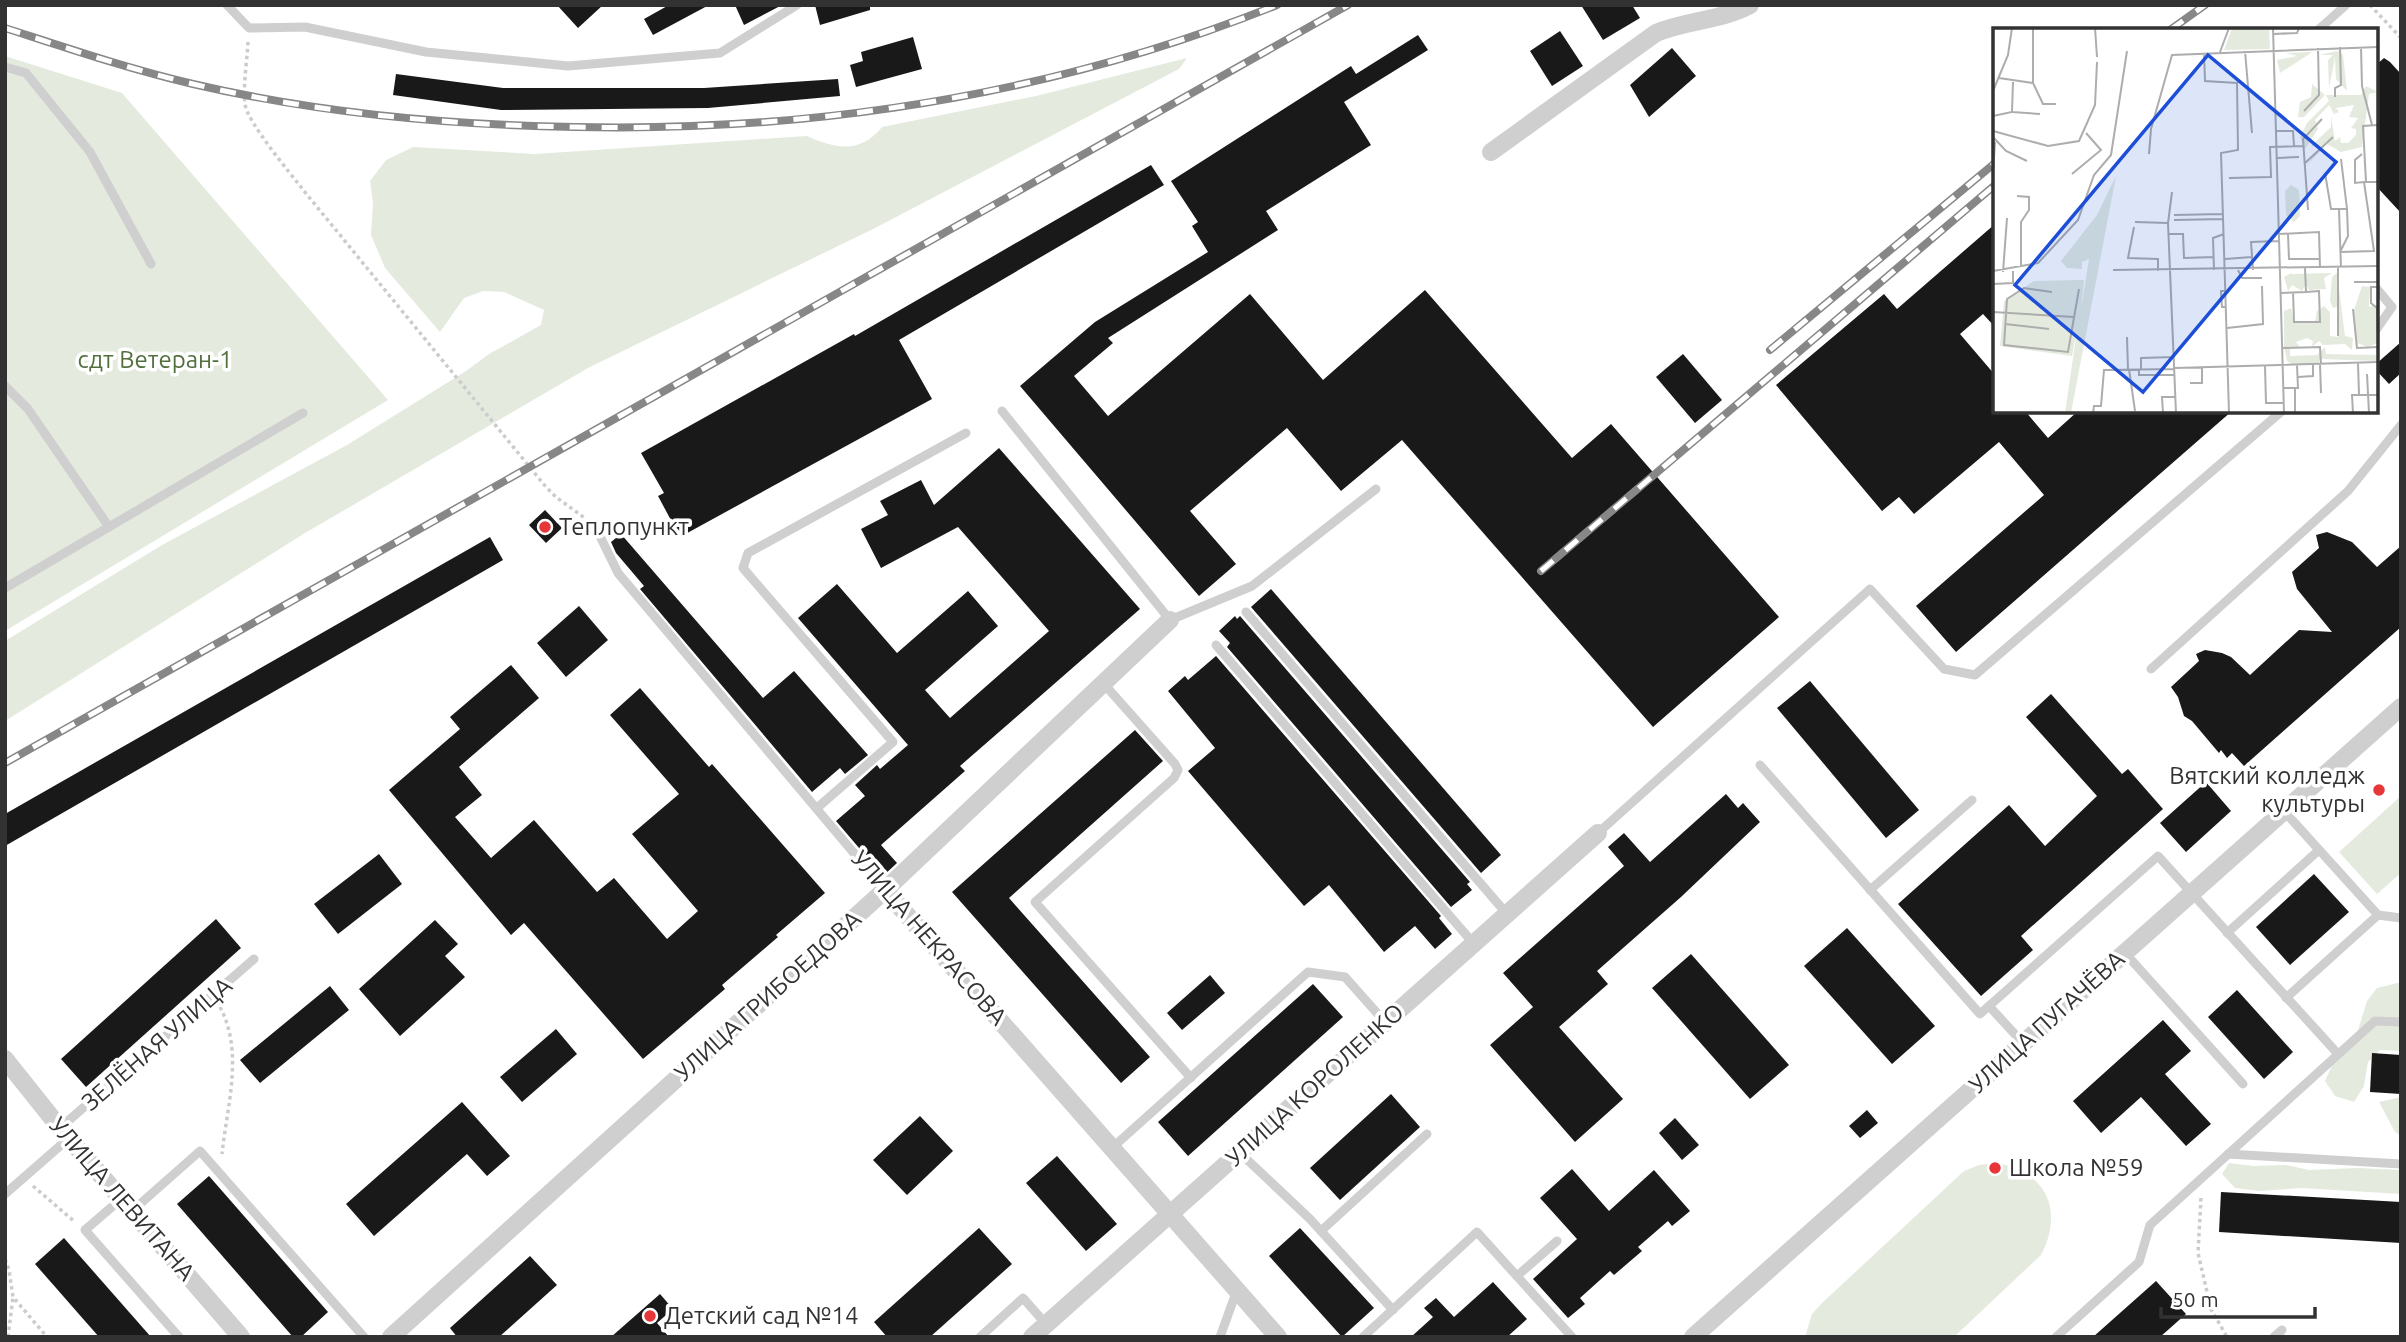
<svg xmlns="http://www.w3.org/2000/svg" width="2406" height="1342" viewBox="0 0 2406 1342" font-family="Ubuntu,sans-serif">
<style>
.green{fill:#e4ebde}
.building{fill:#191919}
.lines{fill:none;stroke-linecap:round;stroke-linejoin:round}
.path{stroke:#ccc;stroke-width:3.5;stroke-dasharray:3.5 3.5;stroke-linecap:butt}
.lane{stroke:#cfcfcf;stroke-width:9}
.street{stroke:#cfcfcf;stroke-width:18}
.rail-casing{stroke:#878787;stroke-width:8}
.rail{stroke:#fff;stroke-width:5;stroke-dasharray:16;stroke-linecap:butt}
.poi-dot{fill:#e73638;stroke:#fff;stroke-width:2.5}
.labels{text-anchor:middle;stroke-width:7;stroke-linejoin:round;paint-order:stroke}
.park-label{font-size:24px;fill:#526f3e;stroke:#fff}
.poi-label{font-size:24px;fill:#323232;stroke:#fff;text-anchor:start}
.street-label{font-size:24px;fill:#323232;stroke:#fff}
.inset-road{fill:none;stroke:#adadad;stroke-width:2}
.view{fill:#1d4ed8;fill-opacity:0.15;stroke:#1d4ed8;stroke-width:3.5}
.inset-edge{fill:none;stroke:#323232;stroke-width:3.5}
</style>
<rect width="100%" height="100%" fill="#fff"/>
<!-- green -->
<g class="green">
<polygon points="5,56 122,93 388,400 5,631"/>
<path d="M1187,58L1179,69L875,228L588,368L305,533L5,721V641L162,545L347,445L466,371L489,354L541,325L544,310L504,292L483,291L464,298L440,332L385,268L371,235L373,203L370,181L386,160L413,147L535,154L807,136C836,149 860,154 882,127L1036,96Z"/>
<polygon points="2401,796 2401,873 2377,894 2339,852"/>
<polygon points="2401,982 2401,1051 2380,1050 2368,1062 2364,1086 2354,1102 2335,1096 2325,1081 2340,1048 2355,1040 2367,1001 2377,988"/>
<polygon points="2401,1097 2401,1136 2395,1132 2379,1102"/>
<path d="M1996,1163C2047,1171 2064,1211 2041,1255L1954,1337H1805L1812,1314L1822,1303L1964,1171L1979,1165Z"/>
<polygon points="2229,1163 2253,1166 2286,1165 2309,1170 2359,1168 2401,1170 2401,1194 2301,1188 2259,1191 2235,1188 2222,1174"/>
</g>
<!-- building -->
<g class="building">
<polygon points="557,5 603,5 578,28"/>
<polygon points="669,5 709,5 653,35 644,19"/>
<polygon points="735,5 782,5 744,25"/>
<polygon points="815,5 870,5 870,10 820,25"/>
<polygon points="1581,5 1632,5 1640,18 1603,40"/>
<polygon points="1560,31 1583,66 1552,86 1530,51"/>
<polygon points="1418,35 1428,50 1344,102 1371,145 1266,211 1278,230 1108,338 1113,343 1074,376 1108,416 1250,294 1323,380 1425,290 1572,458 1611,424 1779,617 1653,727 1402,440 1341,491 1287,428 1190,511 1236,564 1199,596 1020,386 1095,322 1208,252 1192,226 1198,222 1171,181 1351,66 1356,74"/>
<polygon points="913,37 922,69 856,87 850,65 863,61 861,52"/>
<polygon points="1672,48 1696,76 1649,117 1630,85"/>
<polygon points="2384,58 2390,62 2401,74 2401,213 2376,186 2376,65"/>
<polygon points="396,74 503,88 704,88 838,79 840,96 708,108 501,110 393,95"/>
<polygon points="1151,165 1164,185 899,340 932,399 680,537 658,496 664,493 641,453 854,334 855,336"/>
<polygon points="1995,224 1995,327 1983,314 1960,334 1995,375 1995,411 2025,411 2048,438 2078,411 2232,411 1956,652 1916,606 2044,495 1999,442 1914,514 1899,497 1882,511 1776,385 1884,294 1897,309"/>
<polygon points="2401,342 2401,373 2389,384 2376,370 2376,364"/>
<polygon points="1683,354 1722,400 1695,423 1656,377"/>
<polygon points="999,448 1140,609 960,766 965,771 881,845 897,863 883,876 836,821 865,796 855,785 877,765 880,769 908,745 798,618 837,584 897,653 968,591 998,626 925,690 950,718 1049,631 958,527 881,568 861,529 888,515 880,501 921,480 934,505"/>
<polygon points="545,510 562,528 546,543 529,525"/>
<polygon points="2327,532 2352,542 2377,567 2401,546 2401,627 2244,766 2232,753 2227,758 2221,750 2219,753 2192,721 2184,716 2178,697 2171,687 2199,661 2196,654 2205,650 2222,653 2231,657 2250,675 2299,630 2332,632 2297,589 2292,572 2319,548 2316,535"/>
<polygon points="621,534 763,698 794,671 868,755 845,774 840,768 812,792 640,589 644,586 616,553 611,542"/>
<polygon points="490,537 503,560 5,846 5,814"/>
<polygon points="1271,589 1501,855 1481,873 1251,607"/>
<polygon points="579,606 608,640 566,677 537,643"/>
<polygon points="1235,616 1237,619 1240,616 1470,882 1467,884 1472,890 1451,907 1227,647 1230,643 1219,631"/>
<polygon points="1216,656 1441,916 1439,918 1452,934 1435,949 1415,926 1384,952 1329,885 1304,906 1188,771 1215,748 1168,691 1185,676 1188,680"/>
<polygon points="511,665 539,698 459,767 482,795 455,817 491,858 534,820 597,892 614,878 667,939 698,911 632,834 679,794 610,715 640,688 709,767 712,764 825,893 776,935 778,937 722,985 725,989 643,1059 524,923 511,935 389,790 460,729 450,717"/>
<polygon points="1810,681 1919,810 1886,838 1777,708"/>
<polygon points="2051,694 2122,774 2128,769 2163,809 2021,936 2033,950 1981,996 1898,904 2009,805 2045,846 2097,796 2026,717"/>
<polygon points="1135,730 1163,761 1009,898 1150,1057 1121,1083 952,892"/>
<polygon points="2206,782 2231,811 2186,852 2160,823"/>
<polygon points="1726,794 1738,808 1743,803 1760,822 1681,897 1597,971 1608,984 1559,1027 1623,1099 1575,1142 1490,1045 1533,1007 1503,973 1624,866 1608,847 1624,833 1650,862"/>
<polygon points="379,854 402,884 338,934 314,904"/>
<polygon points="2314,874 2349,912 2290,965 2256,927"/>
<polygon points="216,919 241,948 86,1087 61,1059"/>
<polygon points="435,920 458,944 445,956 465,977 400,1036 359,989"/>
<polygon points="1847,928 1935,1026 1892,1064 1804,966"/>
<polygon points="1691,954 1789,1065 1750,1099 1652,988"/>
<polygon points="1210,975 1225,993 1182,1030 1167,1013"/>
<polygon points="1313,984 1343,1017 1188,1156 1158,1122"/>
<polygon points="330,986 349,1010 260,1083 240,1060"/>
<polygon points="2237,990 2293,1052 2264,1079 2208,1017"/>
<polygon points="2163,1020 2191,1051 2165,1074 2211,1124 2186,1146 2141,1097 2101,1133 2073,1101"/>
<polygon points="556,1029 577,1054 522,1102 500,1077"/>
<polygon points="2372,1053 2401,1055 2401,1094 2370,1092"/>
<polygon points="1391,1094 1420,1127 1340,1200 1310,1168"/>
<polygon points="462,1102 510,1156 487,1176 467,1154 374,1236 346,1204"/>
<polygon points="1867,1110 1878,1123 1860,1138 1849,1126"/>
<polygon points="920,1116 953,1151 907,1195 873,1160"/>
<polygon points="1675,1118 1699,1145 1682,1160 1659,1133"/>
<polygon points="1057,1156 1117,1224 1086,1251 1026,1183"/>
<polygon points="1572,1169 1609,1211 1654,1170 1690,1211 1672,1226 1668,1221 1638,1247 1642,1251 1614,1275 1610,1271 1580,1298 1585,1304 1568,1318 1533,1279 1577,1239 1540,1198"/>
<polygon points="209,1176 328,1312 301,1337 293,1337 177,1204"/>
<polygon points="2221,1192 2401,1202 2401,1243 2219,1232"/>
<polygon points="979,1228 1012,1264 930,1337 887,1337 874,1322"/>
<polygon points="1300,1228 1374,1308 1342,1337 1269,1256"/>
<polygon points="64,1238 151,1337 99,1337 35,1264"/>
<polygon points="530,1256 557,1285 499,1337 457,1337 450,1328"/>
<polygon points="2156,1281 2186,1314 2160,1337 2093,1337"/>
<polygon points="1493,1282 1527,1319 1507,1337 1411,1337 1433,1317 1424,1308 1436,1298 1454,1317"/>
<polygon points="660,1294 673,1309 657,1323 669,1337 611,1337"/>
</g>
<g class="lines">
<!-- path -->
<g class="path">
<polyline points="2370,5 2401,38"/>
<path d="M248,42C247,62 243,84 245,104C247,122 291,174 304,191L546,487L556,497L586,519"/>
<path d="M220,1007C244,1052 227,1106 222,1154"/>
<polyline points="33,1186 75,1222"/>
<polyline points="2201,1198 2198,1253 2211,1309 2227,1337"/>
<polyline points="5,1259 9,1270 13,1297 47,1337"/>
<polyline points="8,1337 13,1297"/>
</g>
<!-- lane -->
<g class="lane">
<polyline points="227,5 249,28 305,27 426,52 568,66 720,53 797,5"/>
<polyline points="2318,30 2346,5"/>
<polyline points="5,67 26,73 90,152 151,264"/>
<polyline points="2376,288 2392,307 2376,330"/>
<polyline points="5,386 28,409 109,527"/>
<polyline points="1002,411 1170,620 1252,586 1376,489"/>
<polyline points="596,528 618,573 885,890"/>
<polyline points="5,588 303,413"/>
<polyline points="1246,612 1507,914"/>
<polyline points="1216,645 1474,944"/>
<polyline points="2151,669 2348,491 2401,425"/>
<polyline points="1104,684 1175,764 1178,770 1174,778 1035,902 1191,1078"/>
<polyline points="1760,765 1980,1014 2158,856 2338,1054"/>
<polyline points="817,808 893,742 743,568 748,553 966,433"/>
<polyline points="2284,811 2378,915 2286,998"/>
<polyline points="1598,833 1870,589 1944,669 1975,675 2282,411"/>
<polyline points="1870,890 1972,800"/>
<polyline points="2378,915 2401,918"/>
<polyline points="2227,933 2319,850"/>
<polyline points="2125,953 2243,1084"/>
<polyline points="1989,1006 2023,1043"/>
<polyline points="60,1128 254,959"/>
<polyline points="1112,1148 1308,972 1345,977 1385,1022"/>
<polyline points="1239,1152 1310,1219 1393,1310"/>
<polyline points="2228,1154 2401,1164"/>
<polyline points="5,1194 69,1138"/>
<polyline points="121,1199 85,1230 179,1337"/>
<polyline points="132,1211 200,1151 364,1337"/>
<polyline points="1321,1231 1427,1134"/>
<polyline points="1517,1276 1557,1241"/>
<polyline points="980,1337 1023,1298 1046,1324"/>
<polyline points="1220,1337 1237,1290"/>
<polyline points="1363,1337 1477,1232 1572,1337"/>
<polyline points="2056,1337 2139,1262 2150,1225 2375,1021 2401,1022"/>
<polyline points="2274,1337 2282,1330"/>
</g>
<!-- street -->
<g class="street">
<path d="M1491,152L1656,33C1687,20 1720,21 1750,5"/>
<polyline points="885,890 1278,1337"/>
<polyline points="5,1059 60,1128 241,1337"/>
<polyline points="391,1337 885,890 1170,620"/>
<polyline points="1032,1337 1598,833"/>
<polyline points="1693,1337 2401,707"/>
</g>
<defs>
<g id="rail">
<path d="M5,28C67,48 129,69 193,84C318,113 446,125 575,127C815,132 1053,95 1277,5"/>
<polyline points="2170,30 2205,5"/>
<polyline points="1770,350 1995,163"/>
<polyline points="1541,571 1995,185"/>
<polyline points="5,763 1348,5"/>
</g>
</defs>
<!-- rail casing -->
<use href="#rail" class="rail-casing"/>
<!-- rail -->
<use href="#rail" class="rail"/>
</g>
<!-- markers -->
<g class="poi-dot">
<circle cx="545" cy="527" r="7"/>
<circle cx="2379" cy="790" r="7"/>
<circle cx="1995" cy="1168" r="7"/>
<circle cx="650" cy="1316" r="7"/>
</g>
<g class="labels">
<!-- park labels -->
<g class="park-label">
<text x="155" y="368">сдт Ветеран-1</text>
</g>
<!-- poi labels -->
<g class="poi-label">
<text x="559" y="535">Теплопункт</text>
<text x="2365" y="784" text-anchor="end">Вятский колледж<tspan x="2365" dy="28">культуры</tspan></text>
<text x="2009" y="1176">Школа №59</text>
<text x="664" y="1324">Детский сад №14</text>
</g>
<!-- street labels -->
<g class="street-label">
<text transform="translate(929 938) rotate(49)" y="8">УЛИЦА НЕКРАСОВА</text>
<text transform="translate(768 996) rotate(-42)" y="8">УЛИЦА ГРИБОЕДОВА</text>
<text transform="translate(2047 1022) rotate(-42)" y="8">УЛИЦА ПУГАЧЁВА</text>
<text transform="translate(157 1044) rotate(-41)" y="8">ЗЕЛЁНАЯ УЛИЦА</text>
<text transform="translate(1315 1085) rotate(-42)" y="8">УЛИЦА КОРОЛЕНКО</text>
<text transform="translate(122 1199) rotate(49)" y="8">УЛИЦА ЛЕВИТАНА</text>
</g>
</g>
<!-- overview -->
<g transform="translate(1993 28)">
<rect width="385" height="385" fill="#fff"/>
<path d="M239,0H276L277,21L231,22ZM345,23L350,27L354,63L343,51L342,30L336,60L335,32L340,27H326ZM293,25L317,24L318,25L287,45L284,32L304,28ZM319,56L332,67L311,89H305L307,74L318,69ZM373,58L385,64L376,66L369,119L348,124L334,116L313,138L328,119L318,118L338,99V88L342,113L347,109L348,115H355L363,107V101L358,100L365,90L356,89L361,77L343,80L346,84L341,86L336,77L322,92L325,101L312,121L307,109L314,95L336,73L333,67H368ZM123,148L78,385H72L84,302L79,328L7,318L11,273L41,253L91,252L88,282L96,231L89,234V241L74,240L68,233L104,187ZM298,157L306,162L307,188L301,194L293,187L292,163ZM298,245L299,246L339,245L331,250L333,261L316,262L313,256L309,263L299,257L295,263L291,249ZM344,245L352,308L360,310L359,322L352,316L330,317L326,313L319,319L320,313L314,310L303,314L307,319L297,320V328L324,327L332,319L333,326L385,327V333L328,331L324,336H299L294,333L291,318V283L298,280L301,295H322L324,283L331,278L337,284V308L345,309L344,279L340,280L337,273L339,249ZM369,258L377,259L376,279L385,276V315L375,319L364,315L360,285Z" fill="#e4ebde"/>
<path class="inset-road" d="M102,0L104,29M280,0L291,385M280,6L304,5L306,0M368,19L369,58L379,97M252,23L259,105M227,24L236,0M211,25L212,53L244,55L245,122L228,125L236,385M6,50L40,55V0M40,55L50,76H63M0,63L15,27L19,0M342,69V60L348,57L347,19M311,83L326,67L325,20M19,84L47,86M0,88L19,84L20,54M0,103L55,118L86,113L102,77L104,34M283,103H300L301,118M0,109L13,123L34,133M156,126L158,101L179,27L385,19M369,126L362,132V155L371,154M284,130L306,129M348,131L354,181M311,136L340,109M332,145L338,181H354L355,208L347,224M0,146L2,114M79,146L108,122L93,105M236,150L278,149L277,119L310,118M373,154L370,98L385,97M179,164L175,195L183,385M24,168L36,169V182L28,194V239M346,181L348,240M315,182L310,111L329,91M181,187L230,186M181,192L230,191M142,194L175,195M141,199L135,230L165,231V243M176,206H190L191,230L221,229M286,206L326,204L327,240M295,206L296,231H327M347,224L381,223L371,154H385M232,231L259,229M345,240V308M120,242L385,238M221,242L220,210L231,206M245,242L249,250H269M260,242L258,214L286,213M0,243L45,235L85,192L101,147L118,127L134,23M10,244L14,190M361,254H385M0,256L20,255V243M385,259H378V275L385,281M233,263H228L229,279H233M59,264L31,260L14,271L11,317L75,324L86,261M300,264L301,294H327L326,263L313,264M287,265L313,264L312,240M360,281L364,320L385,319M384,281L385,310M0,284L81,289M12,296L56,301M234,300L270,296L269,258M134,309L135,342M289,320L327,319L328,336M365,335L366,367M327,336L328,365M272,338L273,375H291M182,340L385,334M136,341L142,383M146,341V347H182M148,341V330L181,329M374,346L376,385M305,349L320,348V336M197,355H209V339M290,360H305L304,337M302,360V385M100,385L101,378H108L111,342L182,341M170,385L169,369H183M360,385L359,367H385"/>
<path class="view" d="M215,27L343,134L150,364L22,257Z"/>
<rect width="385" height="385" class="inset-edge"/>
</g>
<!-- border -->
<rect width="2406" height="1342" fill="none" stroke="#323232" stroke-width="14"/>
<!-- scale -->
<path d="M2161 1307v10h154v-10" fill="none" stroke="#323232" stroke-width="3.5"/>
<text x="2172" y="1307" font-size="21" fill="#323232" stroke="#ffffff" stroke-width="5" paint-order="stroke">50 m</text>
</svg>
